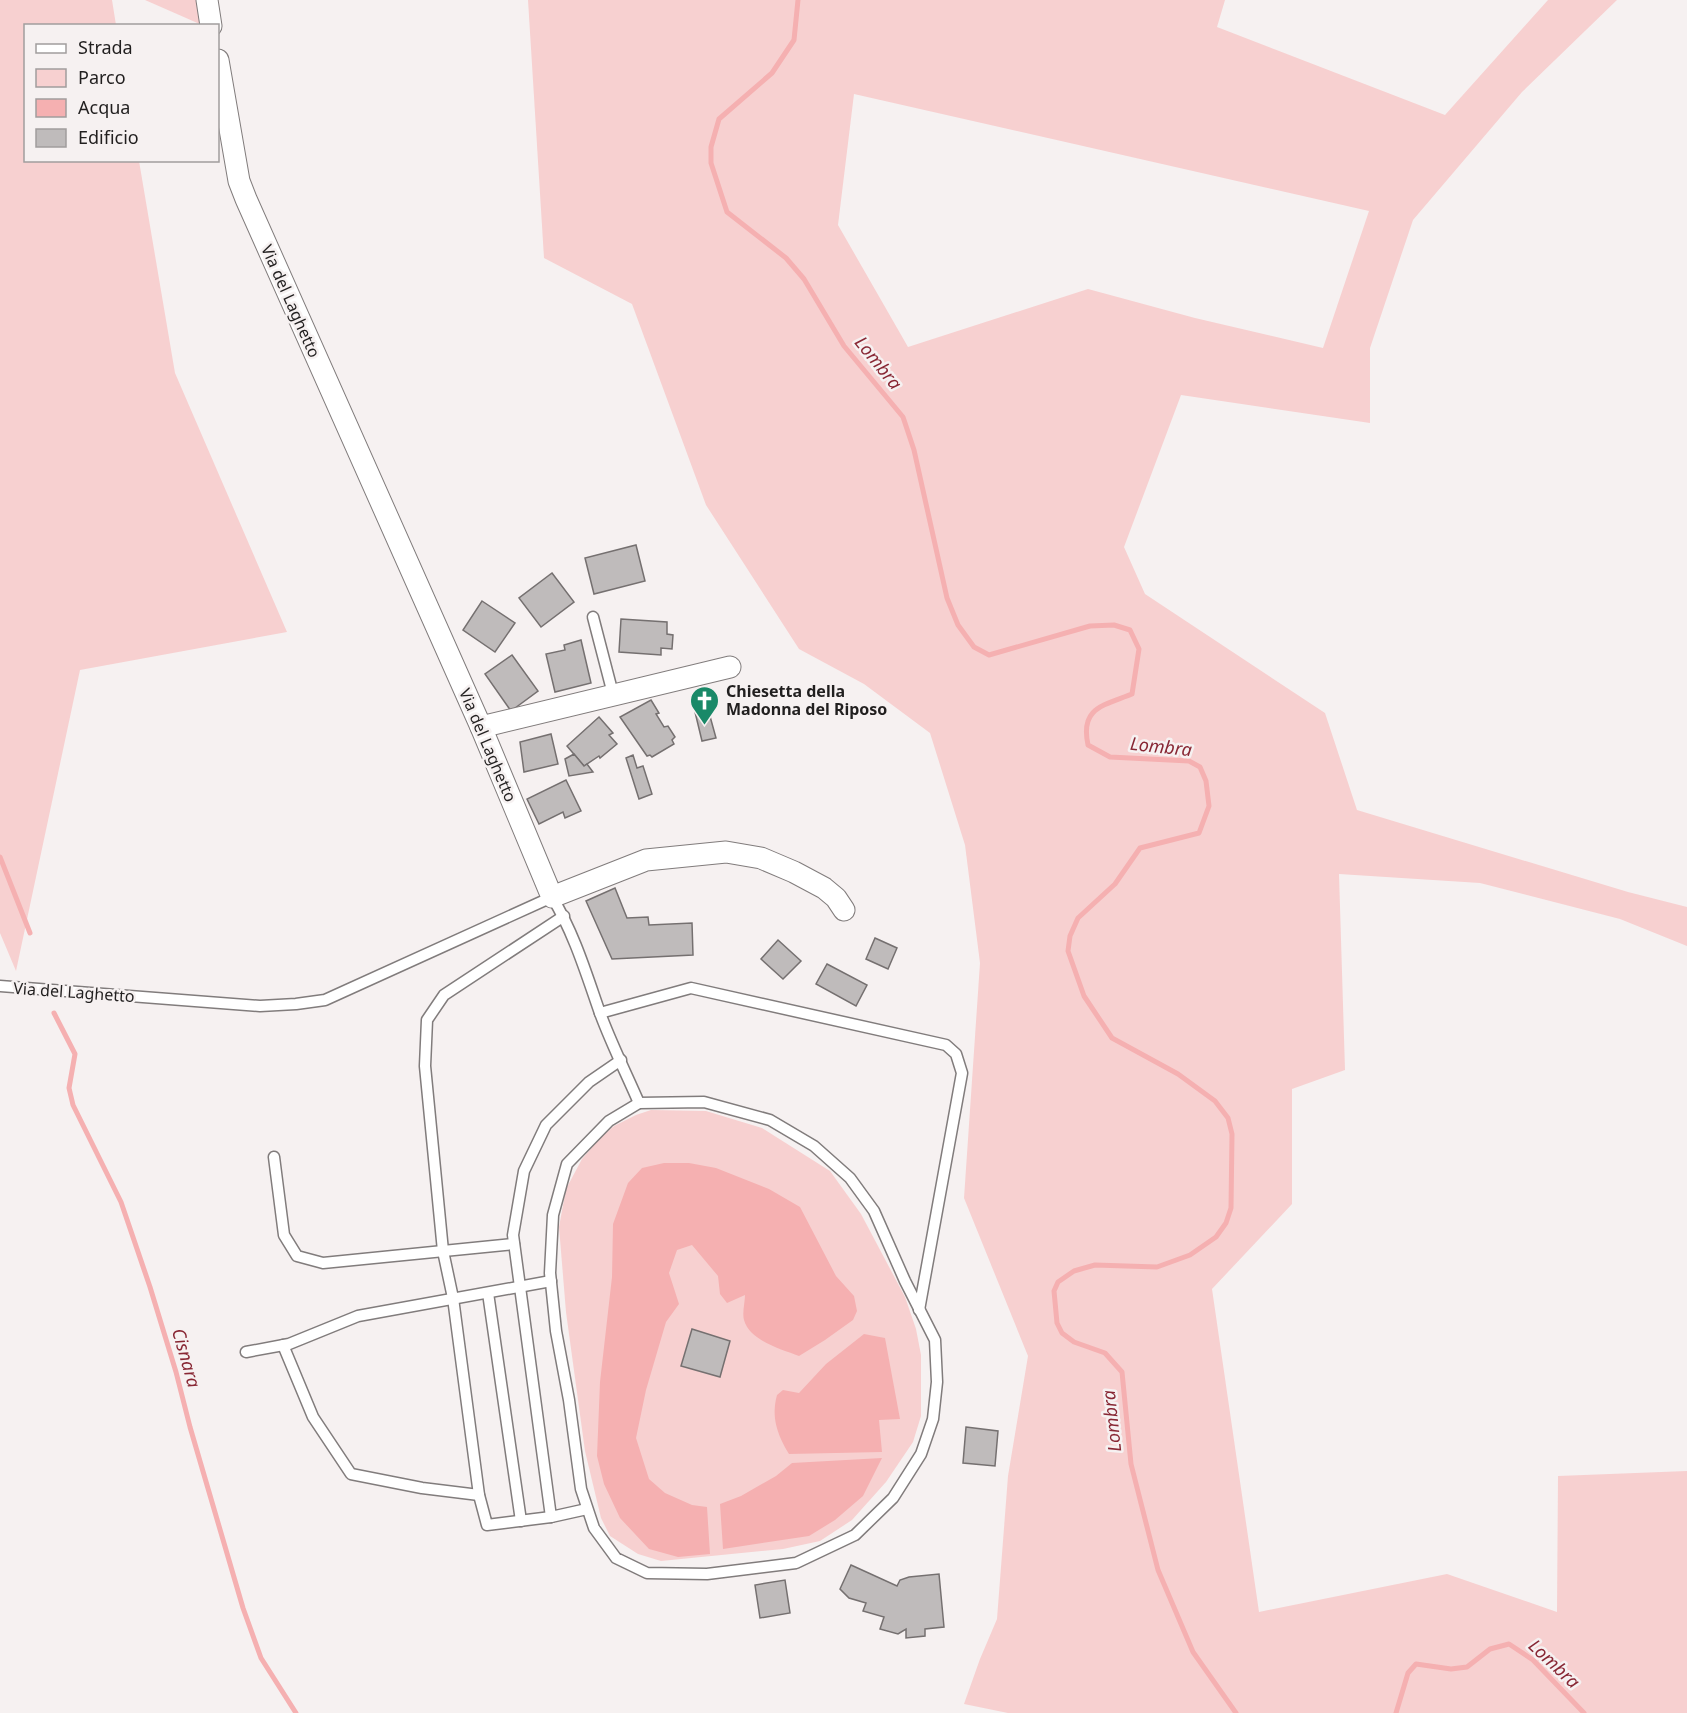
<svg xmlns="http://www.w3.org/2000/svg" width="1687" height="1713" viewBox="0 0 1687 1713" font-family="'Noto Sans',sans-serif">
<style>
.green{fill:#f7d0d0;fill-rule:evenodd}
.water{fill:#f5b0b1}
.lines{fill:none;stroke-linecap:round;stroke-linejoin:round}
.stream{stroke:#f5b0b1;stroke-width:5}
.building{fill:#bfbbbb;stroke:#757070;stroke-width:1.5}
.service-casing{stroke:#817c7c;stroke-width:13}
.minor-casing{stroke:#817c7c;stroke-width:23}
.service{stroke:#fff;stroke-width:10}
.minor{stroke:#fff;stroke-width:21}
.labels{text-anchor:middle;stroke-width:5;stroke-linejoin:round;paint-order:stroke}
.street-label{font-size:16px;fill:#211f1f;stroke:#f6f1f1}
.poi-label{font-size:16px;font-weight:bold;fill:#211f1f;stroke:#f6f1f1;text-anchor:start}
.water-label{font-size:18px;font-style:italic;fill:#882734;stroke:#f6f1f1}
</style>
<rect width="100%" height="100%" fill="#f6f1f1"/>
<!-- green -->
<g class="green">
<polygon points="0,0 112,0 116,25 26,26 26,160 139,161 175,373 287,632 80,670 16,971 0,933"/>
<polygon points="145,0 207,0 202,25"/>
<path d="M528,0H1225L1217,27L1445,115L1548,0H1617L1522,92L1413,220L1370,348V423L1181,395L1124,547L1145,594L1325,713L1357,810L1628,892L1687,907V946L1620,919L1480,883L1339,874L1345,1070L1292,1089V1204L1212,1289L1259,1612L1447,1574L1557,1612L1558,1476L1687,1471V1713H1008L964,1704L980,1659L997,1619L1008,1476L1028,1356L964,1198L980,963L965,845L930,733L864,684L799,649L706,505L632,304L544,258ZM854,94L1369,211L1323,348L1195,318L1088,289L908,347L838,225Z"/>
<polygon points="651,1110 706,1111 762,1128 830,1171 861,1214 905,1297 916,1329 921,1355 921,1416 913,1442 886,1482 852,1520 820,1541 783,1549 661,1561 638,1554 610,1536 601,1518 585,1451 566,1312 559,1227 566,1189 582,1159 599,1139 614,1126 636,1115"/>
</g>
<!-- water -->
<g class="water">
<path d="M664,1163H689L716,1168L769,1189L800,1207L836,1276L854,1296L857,1311L853,1320L825,1340L799,1356C781,1349 750,1341 744,1320C742,1313 745,1302 745,1295L727,1303L720,1294L718,1276L692,1245L677,1250L669,1273L679,1304L666,1322L646,1390L636,1438L649,1479L665,1493L692,1505L707,1507L710,1554L678,1557L649,1549L620,1518L604,1484L597,1456L600,1382L612,1277L613,1224L628,1183L642,1168Z"/>
<path d="M864,1334L885,1338L900,1419L879,1420L882,1452L789,1454C777,1434 771,1417 777,1395L783,1390L799,1393L826,1364Z"/>
<polygon points="882,1458 863,1496 835,1520 809,1536 723,1549 720,1504 741,1496 776,1476 792,1463"/>
</g>
<g class="lines">
<!-- stream -->
<g class="stream">
<path d="M798,0L794,40L772,73L719,119L711,147V163L727,212L786,258L804,279L844,346L903,417L914,450L947,598L958,625L974,647L989,655L1090,626L1114,625L1130,630L1139,649L1132,694C1102,706 1080,708 1088,745L1110,757L1189,761L1200,767L1206,781L1209,806L1199,833L1140,848L1115,884L1078,918L1070,936L1068,951L1084,996L1112,1038L1178,1074L1215,1101L1228,1118L1232,1134L1231,1208L1226,1223L1216,1237L1190,1255L1157,1267L1095,1265L1074,1271L1058,1282L1054,1291L1057,1323L1062,1333L1074,1342L1105,1353L1122,1372L1131,1464L1158,1570L1193,1652L1236,1713"/>
<polyline points="0,857 30,933"/>
<polyline points="54,1013 75,1054 69,1088 73,1105 121,1202 150,1287 176,1372 190,1427 243,1608 261,1658 296,1713"/>
<polyline points="1396,1713 1408,1673 1416,1664 1451,1669 1467,1667 1490,1649 1509,1644 1533,1660 1584,1713"/>
</g>
</g>
<!-- building -->
<g class="building">
<polygon points="636,545 645,581 594,594 585,558"/>
<polygon points="552,573 574,602 541,627 519,598"/>
<polygon points="482,601 515,623 495,652 463,630"/>
<polygon points="621,619 667,622 667,634 673,635 672,649 661,648 661,655 619,652"/>
<polygon points="581,640 591,683 555,692 546,654 565,650 564,645"/>
<polygon points="512,655 538,691 511,711 485,674"/>
<polygon points="651,700 659,713 656,714 664,727 668,726 675,737 672,740 674,744 652,757 650,755 647,756 620,717"/>
<polygon points="708,709 716,738 702,741 695,712"/>
<polygon points="599,717 613,733 609,735 617,744 600,758 599,756 584,766 567,746"/>
<polygon points="551,734 558,764 524,772 520,742"/>
<polygon points="574,754 584,766 587,764 593,772 569,776 565,759"/>
<polygon points="633,755 637,768 643,766 652,794 639,799 626,758"/>
<polygon points="566,780 581,811 565,818 563,812 539,824 527,799"/>
<polygon points="615,888 627,918 648,917 649,925 692,923 693,955 612,959 586,901"/>
<polygon points="875,938 897,948 888,969 866,959"/>
<polygon points="778,940 801,961 783,979 761,959"/>
<polygon points="827,964 867,985 856,1006 816,984"/>
<polygon points="692,1329 730,1341 720,1377 681,1366"/>
<polygon points="966,1427 998,1431 995,1466 963,1463"/>
<polygon points="851,1565 897,1586 900,1580 909,1577 939,1574 944,1627 925,1629 925,1636 906,1638 906,1629 898,1634 880,1629 884,1617 863,1611 866,1603 849,1598 840,1589"/>
<polygon points="785,1580 790,1613 760,1618 755,1585"/>
</g>
<g class="lines">
<defs>
<g id="service">
<polyline points="593,617 613,694"/>
<path d="M0,986L260,1006L296,1004L325,1000L552,897C574,933 586,973 600,1013C611,1043 626,1073 639,1103"/>
<polyline points="600,1013 691,988 946,1045 956,1054 962,1073 919,1310"/>
<polygon points="704,1102 770,1120 814,1146 850,1178 874,1211 905,1281 935,1340 937,1382 933,1419 921,1454 893,1498 855,1535 796,1563 707,1574 647,1573 616,1558 594,1528 581,1489 569,1400 556,1331 550,1273 553,1215 567,1164 609,1121 639,1103"/>
<polyline points="274,1157 284,1235 297,1256 323,1263 514,1244"/>
<polyline points="488,1293 521,1521"/>
<polyline points="283,1345 313,1417 351,1474 422,1488 479,1495"/>
<polyline points="246,1352 289,1344 358,1316 551,1281"/>
<polyline points="587,1509 551,1517 513,1235 524,1171 546,1125 589,1082 621,1060"/>
<polyline points="551,1517 487,1525 479,1495 453,1298 443,1251 425,1066 427,1020 444,995 564,916"/>
</g>
<g id="minor">
<polyline points="207,0 211,26"/>
<polyline points="218,60 239,181 246,199 481,727 552,897 646,860 726,852 761,858 794,872 824,888 836,898 844,910"/>
<polyline points="481,727 730,667"/>
</g>
</defs>
<!-- service casing -->
<use href="#service" class="service-casing"/>
<!-- minor casing -->
<use href="#minor" class="minor-casing"/>
<!-- service -->
<use href="#service" class="service"/>
<!-- minor -->
<use href="#minor" class="minor"/>
</g>
<!-- icons -->
<defs>
<symbol id="church-pin" viewBox="-11 -11 22 30"><path d="M0 17L-7.5 6A9.5 9.5 0 1 1 7.5 6Z" fill="#1a8968" stroke="#f6f1f1"/><path d="M-1.2-6h2.4v3.5h3.3v2.4h-3.3V6h-2.4V-.1h-3.3v-2.4h3.3Z" fill="#fff"/></symbol>
</defs>
<g fill-rule="evenodd">
<use href="#church-pin" x="688" y="684" width="33" height="45"/>
</g>
<g class="labels">
<!-- street labels -->
<g class="street-label">
<text transform="translate(291 301) rotate(66)" y="6">Via del Laghetto</text>
<text transform="translate(488 745) rotate(67)" y="6">Via del Laghetto</text>
<text transform="translate(74 992) rotate(4)" y="6">Via del Laghetto</text>
</g>
<!-- poi labels -->
<g class="poi-label">
<text x="726" y="697">Chiesetta della<tspan x="726" dy="18">Madonna del Riposo</tspan></text>
</g>
<!-- water labels -->
<g class="water-label">
<text transform="translate(878 363) rotate(51)" y="6">Lombra</text>
<text transform="translate(1161 747) rotate(6)" y="6">Lombra</text>
<text transform="translate(186 1358) rotate(74)" y="6">Cisnara</text>
<text transform="translate(1112 1421) rotate(-96)" y="6">Lombra</text>
<text transform="translate(1554 1664) rotate(43)" y="6">Lombra</text>
</g>
</g>
<!-- legend -->
<rect x="24" y="24" width="195" height="138" fill="#f6f1f1" stroke="#a19d9d" stroke-width="1.5"/>
<rect x="36" y="44" width="30" height="9" fill="#ffffff" stroke="#a19d9d" stroke-width="1.5"/>
<text x="78" y="54" font-size="18" fill="#211f1f">Strada</text>
<rect x="36" y="69" width="30" height="18" fill="#f7d0d0" stroke="#a19d9d" stroke-width="1.5"/>
<text x="78" y="84" font-size="18" fill="#211f1f">Parco</text>
<rect x="36" y="99" width="30" height="18" fill="#f5b0b1" stroke="#a19d9d" stroke-width="1.5"/>
<text x="78" y="114" font-size="18" fill="#211f1f">Acqua</text>
<rect x="36" y="129" width="30" height="18" fill="#bfbbbb" stroke="#a19d9d" stroke-width="1.5"/>
<text x="78" y="144" font-size="18" fill="#211f1f">Edificio</text>
</svg>
